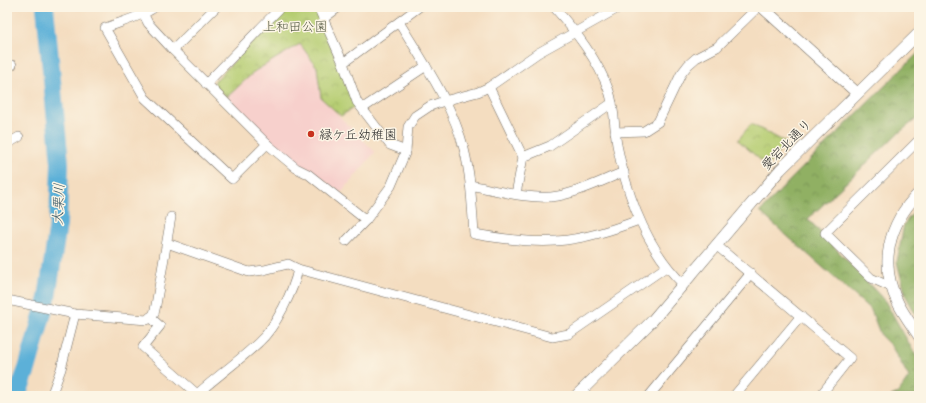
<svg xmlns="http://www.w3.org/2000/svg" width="926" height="403" viewBox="0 0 926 403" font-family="Sriracha,'Klee One',sans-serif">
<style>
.built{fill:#f7d0cc}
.forest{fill:url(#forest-crowns);stroke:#5e6e48}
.park{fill:url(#park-crowns);stroke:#707c4e}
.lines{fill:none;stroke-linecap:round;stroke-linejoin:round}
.river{stroke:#5cb0d8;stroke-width:18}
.minor-casing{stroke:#71695f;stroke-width:10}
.tertiary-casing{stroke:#71695f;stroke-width:12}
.minor{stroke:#fff;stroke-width:9}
.tertiary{stroke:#fff;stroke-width:11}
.poi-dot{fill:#c8321e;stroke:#fcf5e5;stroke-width:1.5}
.labels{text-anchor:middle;stroke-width:3;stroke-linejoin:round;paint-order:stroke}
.park-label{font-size:13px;fill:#4e543d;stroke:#fcf5e5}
.poi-label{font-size:13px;fill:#2b2b2b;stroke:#fcf5e5;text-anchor:start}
.street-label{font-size:13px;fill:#2b2b2b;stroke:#fcf5e5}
.water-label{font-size:14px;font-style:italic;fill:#3c5a68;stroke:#fcf5e5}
</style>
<defs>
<pattern id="forest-crowns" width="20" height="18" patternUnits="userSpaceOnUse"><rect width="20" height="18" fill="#90b064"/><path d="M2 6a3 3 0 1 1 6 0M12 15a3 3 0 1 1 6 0" fill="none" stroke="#768f53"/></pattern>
<pattern id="park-crowns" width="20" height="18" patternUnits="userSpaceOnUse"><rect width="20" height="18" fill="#b6cd72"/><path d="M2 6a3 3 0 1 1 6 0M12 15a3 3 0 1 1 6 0" fill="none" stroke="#9db063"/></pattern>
</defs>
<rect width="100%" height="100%" fill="#fcf5e5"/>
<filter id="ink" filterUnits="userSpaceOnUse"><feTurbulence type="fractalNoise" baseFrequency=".025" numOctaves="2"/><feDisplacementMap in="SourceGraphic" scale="8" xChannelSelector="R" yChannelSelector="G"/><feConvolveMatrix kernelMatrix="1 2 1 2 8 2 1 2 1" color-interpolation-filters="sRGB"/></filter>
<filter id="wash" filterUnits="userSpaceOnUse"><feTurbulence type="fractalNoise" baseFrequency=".012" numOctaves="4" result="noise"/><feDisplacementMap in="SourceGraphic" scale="16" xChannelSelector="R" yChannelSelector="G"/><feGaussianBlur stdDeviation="0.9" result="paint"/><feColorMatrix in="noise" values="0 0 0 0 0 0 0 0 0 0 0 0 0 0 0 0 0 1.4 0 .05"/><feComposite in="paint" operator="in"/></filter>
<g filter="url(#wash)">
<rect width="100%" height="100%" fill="#f4ddc0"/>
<!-- built -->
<polygon class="built" points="300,44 317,67 321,98 375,152 341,193 307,168 289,158 227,97 255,71"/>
<!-- forest -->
<g class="forest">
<polygon points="919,52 919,117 896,135 808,219 885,301 918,359 918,396 891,396 898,393 909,377 892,347 881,336 871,310 760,212 793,177"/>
<polygon points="919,205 919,321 906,296 897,262 904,224"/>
</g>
<!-- park -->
<g class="park">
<polygon points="286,7 315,7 356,106 341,116 321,98 317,67 300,44 255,71 227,97 214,86 215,81"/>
<polygon points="751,124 787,143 767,166 738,140"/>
</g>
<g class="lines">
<!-- river -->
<polyline class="river" points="17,396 27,369 47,298 58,224 60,163 45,7"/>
</g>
</g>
<g filter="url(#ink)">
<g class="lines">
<defs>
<g id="minor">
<path d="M155,7C144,16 120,22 105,28L145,98L232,179L267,144"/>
<polyline points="318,7 343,63 357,102 390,145 406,151"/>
<path d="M554,7C576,32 598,60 609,91C615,108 614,128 617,145C627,195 646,248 683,284"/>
<polyline points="144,15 148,23 173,50 267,144 296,168 308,174 366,220"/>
<polyline points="323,19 339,7"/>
<path d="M399,22C422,60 453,105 464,149C471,176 472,206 474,234C497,238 532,243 556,241C585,239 612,230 639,220"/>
<polyline points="173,50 216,7"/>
<polyline points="343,63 419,7"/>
<polyline points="7,66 12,65"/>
<polyline points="206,84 278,10 278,7"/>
<polyline points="489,87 523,157 516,194"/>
<polyline points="363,108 426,66"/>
<polyline points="615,132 644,131 658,122 681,74 688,65 696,58 717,47 758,7"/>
<polyline points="7,144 19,137"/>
<polyline points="523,157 550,146 612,103"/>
<path d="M470,185C496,190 532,201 558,196C581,192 603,180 624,172"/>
<polyline points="346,241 366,220 391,186 406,151 408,127 415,116 430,106 444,101 478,92 489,87 538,53 620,7"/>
<polyline points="167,243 249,272 264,270 288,264 298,269 552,337 569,334 666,267"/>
<polyline points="716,245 850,358 820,396"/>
<polyline points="891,287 871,278 825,233 919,140"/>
<polyline points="7,300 75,314 147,320 154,314 156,305 171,217"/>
<polyline points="150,317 160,326 143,347 197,394"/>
<polyline points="51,396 61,369 75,314"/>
<path d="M195,396C216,377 239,361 259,342C275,328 294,290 298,269"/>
<polyline points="649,396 751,273"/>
<polyline points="734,396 801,316"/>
</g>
<g id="tertiary">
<polyline points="762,7 857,93"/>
<path d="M919,193C888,224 878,265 899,305C905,316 912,326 919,336"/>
<polyline points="576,396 652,321 780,170 919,33"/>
</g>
</defs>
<!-- minor casing -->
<use href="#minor" class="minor-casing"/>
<!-- tertiary casing -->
<use href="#tertiary" class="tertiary-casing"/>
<!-- minor -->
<use href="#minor" class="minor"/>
<!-- tertiary -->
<use href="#tertiary" class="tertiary"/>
</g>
</g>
<!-- markers -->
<circle class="poi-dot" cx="311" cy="134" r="4"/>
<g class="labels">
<!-- park labels -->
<g class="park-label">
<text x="295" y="31">上和田公園</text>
</g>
<!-- poi labels -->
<g class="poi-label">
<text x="319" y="139">緑ケ丘幼稚園</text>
</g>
<!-- street labels -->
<g class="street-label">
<text transform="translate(786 144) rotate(-46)" y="5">愛宕北通り</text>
</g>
<!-- water labels -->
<g class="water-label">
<text transform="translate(58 204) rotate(-87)" y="5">大栗川</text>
</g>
</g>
<!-- margin -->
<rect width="926" height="403" fill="none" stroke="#fcf5e5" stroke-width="24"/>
</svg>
